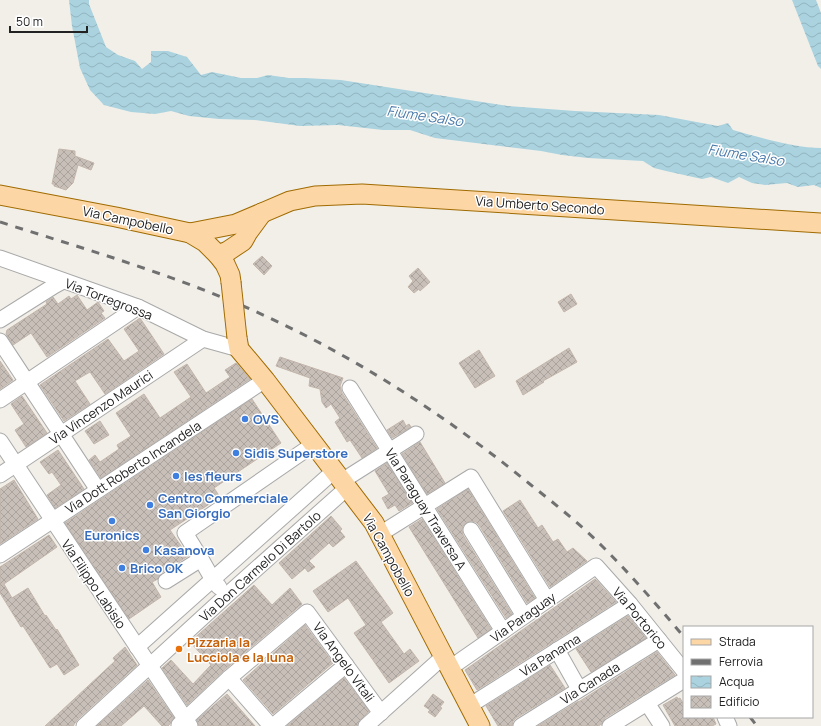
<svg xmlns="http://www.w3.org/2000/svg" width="821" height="726" viewBox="0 0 821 726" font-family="Manrope,sans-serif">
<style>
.water{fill:url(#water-waves)}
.building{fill:url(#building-cross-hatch);stroke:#c4b6ab}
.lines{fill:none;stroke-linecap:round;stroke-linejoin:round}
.minor-casing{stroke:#a9a9a9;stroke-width:17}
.major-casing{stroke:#a06b00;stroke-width:21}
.minor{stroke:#fff;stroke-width:15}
.major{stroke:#fcd6a4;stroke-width:19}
.rail{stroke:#707070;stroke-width:3;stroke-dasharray:8 8;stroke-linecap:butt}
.major-bridge-casing{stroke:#a06b00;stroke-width:21;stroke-linecap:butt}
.major-bridge{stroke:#fcd6a4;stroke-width:19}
.shop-dot{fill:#3f7fe0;stroke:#fff;stroke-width:1.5}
.food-dot{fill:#e8710a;stroke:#fff;stroke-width:1.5}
.labels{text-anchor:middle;stroke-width:3;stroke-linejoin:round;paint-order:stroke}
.street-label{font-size:13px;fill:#222;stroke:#fff}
.shop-label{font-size:13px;font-weight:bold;fill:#366cbe;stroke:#fff;text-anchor:start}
.food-label{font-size:13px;font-weight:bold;fill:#c56008;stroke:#fff;text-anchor:start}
.water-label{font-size:14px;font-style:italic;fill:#4a7aab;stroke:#fff}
</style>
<defs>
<pattern id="water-waves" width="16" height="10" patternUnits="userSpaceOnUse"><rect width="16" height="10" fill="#aad3df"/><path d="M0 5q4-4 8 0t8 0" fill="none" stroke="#92b5bf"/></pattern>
<pattern id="building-cross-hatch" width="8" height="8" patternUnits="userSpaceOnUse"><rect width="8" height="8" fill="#c7bfb8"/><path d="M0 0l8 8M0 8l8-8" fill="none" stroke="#aba49e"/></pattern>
</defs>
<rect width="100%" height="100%" fill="#f2efe9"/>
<!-- water -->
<g class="water">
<path d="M69,0H89V4L106,47L118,55L135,61L142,69L151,62V51H168L187,57L201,75L212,72L241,78H257L268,75L289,78H305L341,80L508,106L575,111L659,115L718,126L728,123L733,130C758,137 795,148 821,148V188L814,185L798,187L787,183L765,185L752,183L739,177L728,183L711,177L702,179L666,171L654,168L643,161L588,158L562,155L541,151L435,138L410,130H383L338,125L300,126L255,120L219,119L189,116L171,111L155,114L131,112L104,105L90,90L80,68L72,26Z"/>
<polygon points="792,0 816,0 821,13 821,69 818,66"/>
</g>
<!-- building -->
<g class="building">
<polygon points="59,149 75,151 75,156 94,163 91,170 78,165 73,183 66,190 54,186 54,184 52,184"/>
<polygon points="262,256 272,266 264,275 253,264"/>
<polygon points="418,268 430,282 420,291 419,289 414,293 408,287 413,281 409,276"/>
<polygon points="571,294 577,304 564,312 558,302"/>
<polygon points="77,295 87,310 98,302 104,311 101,313 105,318 47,357 31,333 13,345 6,334 7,330 47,304 46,302 53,297 58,304 69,296 71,299"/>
<polygon points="140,318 164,354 105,394 90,372 83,376 75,381 90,404 64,421 40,385 108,339 124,361 139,351 124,329"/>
<polygon points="569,348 577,362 543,381 544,382 523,395 516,381"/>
<polygon points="479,350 495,376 475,388 459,363"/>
<polygon points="280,357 343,378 340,386 342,393 377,448 362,458 350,440 347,442 335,422 340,418 331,404 326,408 322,402 320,389 309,386 310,378 276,366"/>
<polygon points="0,361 13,380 0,389"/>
<polygon points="236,363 250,379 101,478 89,460 95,455 100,462 119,449 117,445 131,436 116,413 144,394 160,418 191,397 174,372 187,364 206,393 230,377 225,370"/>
<polygon points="22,396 47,433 26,447 15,430 24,424 11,404"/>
<polygon points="252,399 281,443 214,488 220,497 170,530 188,556 161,573 158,579 152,582 161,597 129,619 65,523"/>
<polygon points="403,420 406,426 409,424 411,427 392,438 387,430"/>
<polygon points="100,421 109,435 94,444 85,431"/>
<polygon points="420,442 445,483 427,494 402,454"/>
<polygon points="58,450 84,489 55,508 47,495 61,485 52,472 49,474 40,462"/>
<polygon points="387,463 412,503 399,511 395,505 388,509 382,498 389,494 375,471"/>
<polygon points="14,480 38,519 0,544 0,489"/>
<polygon points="468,489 535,598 527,603 479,525 476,522 471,521 466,523 463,526 462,530 463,535 512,614 506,618 437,509"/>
<polygon points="520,500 538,528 542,525 553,542 558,539 567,552 573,548 587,561 550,587 503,511"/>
<polygon points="331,516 342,529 340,531 345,537 333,547 329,543 309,561 315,567 308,572 305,568 292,579 279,563"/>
<polygon points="422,519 491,629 478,638 409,527"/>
<polygon points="49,535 57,547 4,584 12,598 28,588 45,616 46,615 56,630 57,629 79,665 64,675 57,664 50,668 23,626 21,627 0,593 0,567"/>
<polygon points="356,561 393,613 381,622 404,654 410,649 419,661 389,683 354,633 366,625 348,598 328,612 313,591"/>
<polygon points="595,579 616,602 477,690 465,670"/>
<polygon points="254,585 272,605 290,588 302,604 223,671 187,705 162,668 171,660 193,684 211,665 190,642"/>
<polygon points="628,616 646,638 591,672 576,649"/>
<polygon points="305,625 333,663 273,714 243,680"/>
<polygon points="125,647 137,665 78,719 73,726 45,726 115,661 113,658"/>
<polygon points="657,652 675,675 605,718 602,724 598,726 538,726 577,702 580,701"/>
<polygon points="550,665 565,688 516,718 513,721 512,726 498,726 486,706"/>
<polygon points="344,678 369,711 360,720 357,726 287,726"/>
<polygon points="148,680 174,718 170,724 168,726 162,726 144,706 121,726 97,726"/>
<polygon points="227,694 240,709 255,726 199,726 197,720"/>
<polygon points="433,694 444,702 440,707 442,708 435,717 428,712 430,710 424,706"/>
<polygon points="677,697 678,699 680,698 684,705 684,717 713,717 716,724 712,726 675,726 663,705"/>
</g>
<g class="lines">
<defs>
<g id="minor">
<polyline points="0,258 138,307 203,339 239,349"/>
<polyline points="0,320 54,286 63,281"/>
<polyline points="0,341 98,490"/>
<polyline points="350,388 503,631"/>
<polyline points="0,400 138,307"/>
<polyline points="0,441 190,726"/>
<polyline points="0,475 203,339"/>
<polyline points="342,481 416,434"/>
<polyline points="471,530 524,616"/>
<polyline points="380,534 471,477 547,600"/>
<polyline points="0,555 265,380"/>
<polyline points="201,559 185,533 314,444"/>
<polyline points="166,581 201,559 213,580 219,587"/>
<polyline points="137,647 334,471"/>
<polyline points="557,650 579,689"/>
<polyline points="450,668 596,566 630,604 684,671"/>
<polyline points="229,678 271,726"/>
<polyline points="647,703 662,726"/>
<polyline points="469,706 630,604"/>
<polyline points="725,717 729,726"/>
<polyline points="179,725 229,678 307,612 381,713"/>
<polyline points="84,726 227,595 347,488"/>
<polyline points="273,726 346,665"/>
<polyline points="366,726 444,656"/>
<polyline points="521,726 659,640"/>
<polyline points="610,726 684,680"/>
</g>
<g id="major">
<polyline points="0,195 116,217 190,233 205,242 218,255 225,264 230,275 231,282"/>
<polyline points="190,233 236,224 290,201 315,196 362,194 821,223"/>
<polyline points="218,255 228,251 243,241 248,232 262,213"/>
<polyline points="237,338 239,349 265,380 374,523 480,726"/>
</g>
</defs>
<!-- minor casing -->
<use href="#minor" class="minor-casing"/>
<!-- major casing -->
<use href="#major" class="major-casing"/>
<!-- minor -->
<use href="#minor" class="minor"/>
<!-- major -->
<use href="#major" class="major"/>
<!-- rail -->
<g class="rail">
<path d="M0,222C82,248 164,272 243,306C347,351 443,413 531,485C555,504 580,524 602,546C631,575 658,606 684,637"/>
<polyline points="750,717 757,726"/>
</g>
<defs>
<polyline id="major-bridge" points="231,282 237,338"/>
</defs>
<!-- major-bridge casing -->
<use href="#major-bridge" class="major-bridge-casing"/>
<!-- major-bridge -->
<use href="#major-bridge" class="major-bridge"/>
</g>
<!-- markers -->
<g class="shop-dot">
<circle cx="245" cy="419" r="4"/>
<circle cx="236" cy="453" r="4"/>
<circle cx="176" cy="476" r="4"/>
<circle cx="150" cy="505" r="4"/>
<circle cx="112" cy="521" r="4"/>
<circle cx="146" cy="550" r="4"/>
<circle cx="122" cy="568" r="4"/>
</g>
<circle class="food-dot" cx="179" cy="649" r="4"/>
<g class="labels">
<!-- street labels -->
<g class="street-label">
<text transform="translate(540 205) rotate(4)" y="5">Via Umberto Secondo</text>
<text transform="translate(128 220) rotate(12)" y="5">Via Campobello</text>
<text transform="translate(109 299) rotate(21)" y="5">Via Torregrossa</text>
<text transform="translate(101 407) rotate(-34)" y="5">Via Vincenzo Maurici</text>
<text transform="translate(133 467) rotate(-33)" y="5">Via Dott Roberto Incandela</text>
<text transform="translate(426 509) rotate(58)" y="5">Via Paraguay Traversa A</text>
<text transform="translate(389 555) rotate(61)" y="5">Via Campobello</text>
<text transform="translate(260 566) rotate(-42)" y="5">Via Don Carmelo Di Bartolo</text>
<text transform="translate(94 584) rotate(56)" y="5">Via Filippo Labisio</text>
<text transform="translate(523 617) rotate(-35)" y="5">Via Paraguay</text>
<text transform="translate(640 618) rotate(50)" y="5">Via Portorico</text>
<text transform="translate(550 655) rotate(-32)" y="5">Via Panama</text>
<text transform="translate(344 662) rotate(54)" y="5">Via Angelo Vitali</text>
<text transform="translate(590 683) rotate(-32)" y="5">Via Canada</text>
</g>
<!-- shop labels -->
<g class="shop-label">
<text x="253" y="424">OVS</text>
<text x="244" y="458">Sidis Superstore</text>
<text x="184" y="481">les fleurs</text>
<text x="158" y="503">Centro Commerciale<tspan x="158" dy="15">San Giorgio</tspan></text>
<text x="112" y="540" text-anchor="middle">Euronics</text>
<text x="154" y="555">Kasanova</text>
<text x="130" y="573">Brico OK</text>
</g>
<!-- food labels -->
<g class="food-label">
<text x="187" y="647">Pizzaria la<tspan x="187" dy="15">Lucciola e la luna</tspan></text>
</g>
<!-- water labels -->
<g class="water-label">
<text transform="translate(425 116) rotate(8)" y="5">Fiume Salso</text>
<text transform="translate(746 155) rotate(9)" y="5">Fiume Salso</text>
</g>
</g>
<!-- legend -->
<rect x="683" y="626" width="130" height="92" fill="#ffffff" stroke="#a7a7a7"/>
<rect x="691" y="639" width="20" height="6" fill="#fcd6a4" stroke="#a7a7a7"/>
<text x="719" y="646" font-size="12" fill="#222222">Strada</text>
<rect x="691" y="659" width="20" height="6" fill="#707070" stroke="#a7a7a7"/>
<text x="719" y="666" font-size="12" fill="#222222">Ferrovia</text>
<rect x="691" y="676" width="20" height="12" fill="url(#water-waves)" stroke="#a7a7a7"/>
<text x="719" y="686" font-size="12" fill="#222222">Acqua</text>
<rect x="691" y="696" width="20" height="12" fill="url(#building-cross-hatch)" stroke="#a7a7a7"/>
<text x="719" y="706" font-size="12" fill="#222222">Edificio</text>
<!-- scale -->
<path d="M10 26v6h77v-6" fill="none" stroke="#222222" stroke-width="2"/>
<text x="16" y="26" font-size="12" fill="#222222" stroke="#ffffff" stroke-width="3" paint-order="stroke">50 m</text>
</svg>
